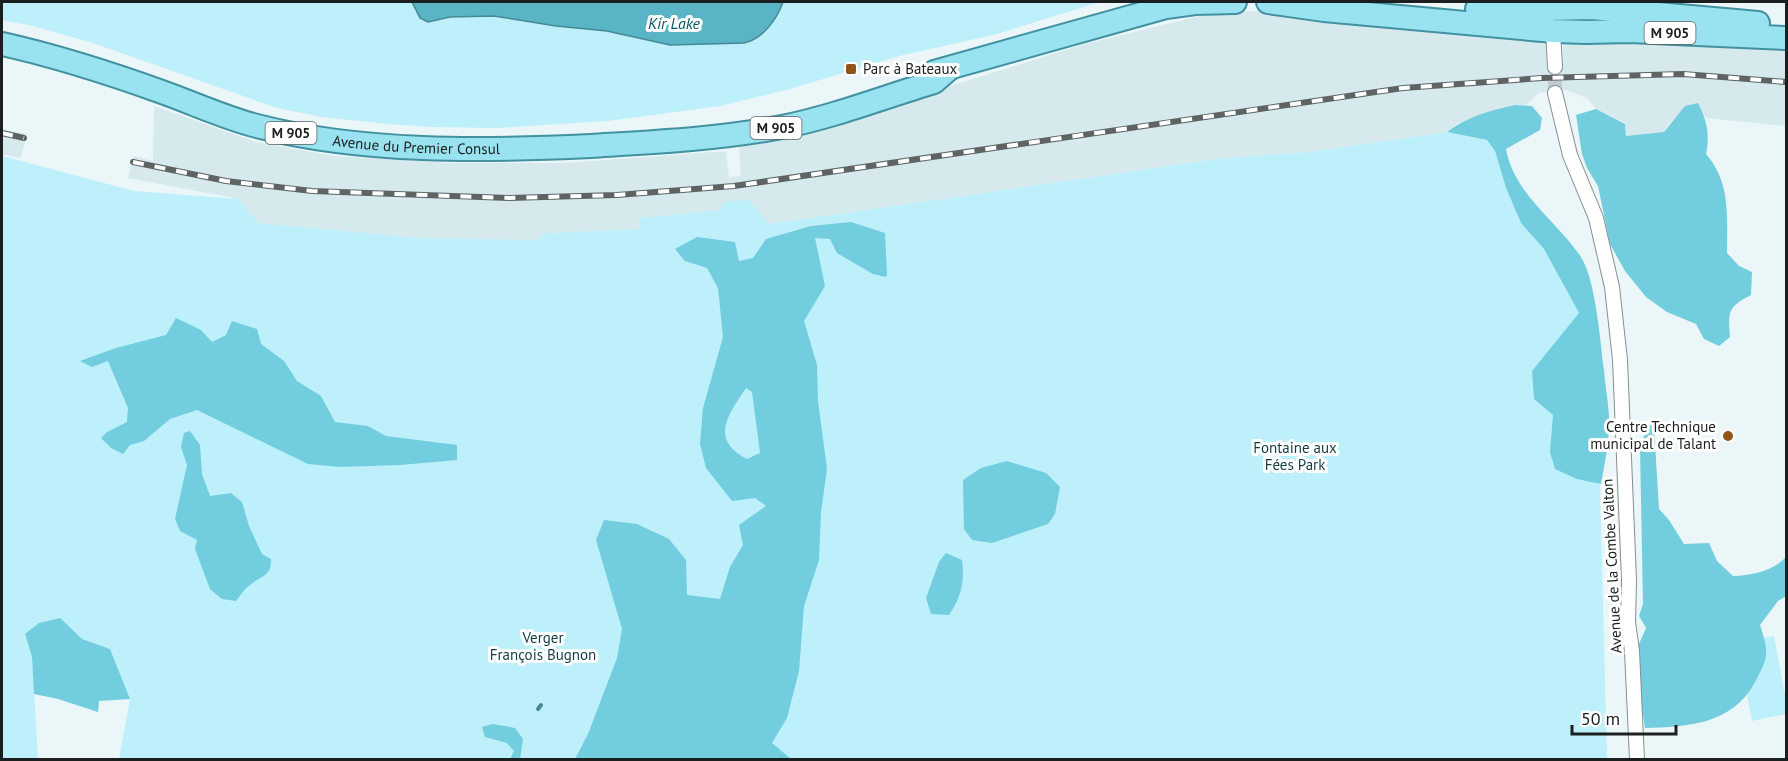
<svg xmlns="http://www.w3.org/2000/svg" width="1788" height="761" viewBox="0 0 1788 761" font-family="'PT Sans',sans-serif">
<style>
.built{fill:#d6eaee}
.green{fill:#bdf0fa}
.forest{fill:#72cdde;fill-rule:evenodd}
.water{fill:#59b5c6;stroke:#468894;stroke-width:1.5}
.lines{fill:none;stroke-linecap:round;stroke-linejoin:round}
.stream{stroke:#468894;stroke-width:4}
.street-tunnel{stroke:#c1cbcd;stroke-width:14;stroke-dasharray:14 7;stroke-linecap:butt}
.street-casing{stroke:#858f91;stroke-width:16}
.primary-casing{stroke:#4191a0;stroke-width:26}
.street{stroke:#fff;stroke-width:14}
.primary{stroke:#99e2ef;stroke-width:22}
.rail-casing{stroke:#5e6465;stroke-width:6}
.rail{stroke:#fff;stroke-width:4;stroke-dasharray:11;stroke-linecap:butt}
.poi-dot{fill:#905415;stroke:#fff;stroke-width:2}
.labels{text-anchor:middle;stroke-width:6;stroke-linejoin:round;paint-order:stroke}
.shield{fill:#fff;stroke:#5f6262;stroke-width:1.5}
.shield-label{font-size:14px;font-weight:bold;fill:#1b1f1f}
.poi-label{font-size:15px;fill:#1b1f1f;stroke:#fff;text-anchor:start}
.street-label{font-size:15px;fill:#1b1f1f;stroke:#fff}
.park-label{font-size:15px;fill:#123d45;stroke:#fff}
.water-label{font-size:16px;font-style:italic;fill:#055864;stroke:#fff}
</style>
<rect width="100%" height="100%" fill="#ebf6f8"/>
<!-- built -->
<g class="built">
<polygon points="1242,11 1282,12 1524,38 1549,47 1550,72 1562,71 1563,46 1574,40 1786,50 1786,126 1706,118 1698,103 1670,122 1664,132 1626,136 1625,123 1596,109 1587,98 1566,90 1539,93 1525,106 1515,105 1456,124 1447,132 1310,152 1224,158 769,224 720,210 639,218 640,229 546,233 538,240 419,238 258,223 239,199 128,178 133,156 153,161 154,106 256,142 335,156 450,163 565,163 726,151 729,177 741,176 739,147 812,129 1085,44 1195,17"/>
<polygon points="2,129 27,134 21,158 2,154"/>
</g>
<!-- green -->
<g class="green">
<polygon points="2,2 1100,2 997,34 899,56 790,89 720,106 608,121 497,128 433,127 388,124 322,117 277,108 90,42 33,26 2,20"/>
<polygon points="1447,132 1487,140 1495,151 1506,188 1521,223 1544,249 1579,313 1598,409 1607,759 119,759 130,699 110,649 81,639 25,634 32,657 38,759 2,759 2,156 134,191 239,199 258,223 419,238 538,240 546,233 640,229 639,218 720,210 724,202 749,200 769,224 1224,158 1310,152"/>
<polygon points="1774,636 1786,700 1786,714 1752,721 1737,643"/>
</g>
<!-- forest -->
<g class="forest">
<path d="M1698,103C1707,120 1710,135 1706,154C1731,183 1727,217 1727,253L1739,266L1752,272L1751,295C1728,307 1728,311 1730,337L1719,346L1704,339L1696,324L1667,312L1646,297L1625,271L1610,244L1598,186L1587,168L1582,154L1576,115L1596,109L1625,124L1626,136L1664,132L1685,106Z"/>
<path d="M1515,105L1532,106L1542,118L1540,130L1506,149C1514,194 1557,221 1581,257C1596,281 1600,341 1604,370C1605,385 1608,400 1609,416C1610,439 1605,462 1601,484L1577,479L1555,469L1550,452L1553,415L1534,399L1532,371L1579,313L1544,249L1521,223L1506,188L1495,151L1487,140L1447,132C1466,117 1492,110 1515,105Z"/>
<path d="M851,222L885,233L887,274L886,277L873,274L837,253L830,239L815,238L825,286L804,321L817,365L818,401L827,469L821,512L819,560L804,606L799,671L787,718L772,743L791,759H575L588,734L617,658L622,629L596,540L604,520L637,524L669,539L686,560L687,595L720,599L730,567L743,545L739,525L766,506L755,498L732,501L706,468L700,444L703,408L723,337L718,288L707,268L685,261L675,249L697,237L735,242L739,261L753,258L766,239L811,226ZM746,388L752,392L760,453L747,459C709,439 728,415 746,388Z"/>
<polygon points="176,318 201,330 212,342 226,335 232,321 257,329 261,344 284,361 297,381 321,396 335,422 368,426 386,436 457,445 457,460 400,465 340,467 308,464 197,410 170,419 144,441 130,445 123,454 111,448 101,438 107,432 127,422 128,408 108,361 92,367 80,361 116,348 166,335"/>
<path d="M1650,420L1654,427L1659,509L1669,520L1684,544L1709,543L1717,561L1733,576C1752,575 1772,572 1786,557V596L1778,601L1760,625C1769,653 1769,656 1755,682C1733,724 1688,727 1645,728L1639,686V644L1646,628L1639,616L1643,604L1640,447Z"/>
<path d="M190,431L200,445L202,474L210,496L231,493L242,502L249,526L262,554L271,559C272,576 261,576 250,585C244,589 240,596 236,601L222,599L210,589L195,549L197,540L180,531L175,519L187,465L181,447L184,433Z"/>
<polygon points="1007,461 1046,473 1060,487 1055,514 1048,524 992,543 972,540 964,529 963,480 981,468"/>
<path d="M946,553L962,560C965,582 961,597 949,615L931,614L926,598L939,562Z"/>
<polygon points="60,618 82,639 110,649 130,699 99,701 98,712 58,699 34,694 32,657 25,634 39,623"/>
<polygon points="493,724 515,728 523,739 520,759 510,759 514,751 507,743 485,737 482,727"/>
</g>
<!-- water -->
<path class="water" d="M412,2H783C777,19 763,39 744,43L670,45L607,31L556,26L494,16L450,17L428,22L420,18Z"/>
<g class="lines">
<!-- stream -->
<polyline class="stream" points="538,709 541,705"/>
<!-- street-tunnel -->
<polyline class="street-tunnel" points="1555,93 1555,67"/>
<defs>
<g id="street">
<polyline points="1553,31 1555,67"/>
<polyline points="1555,93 1570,155 1596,218 1612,287 1620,360 1629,580 1628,622 1632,651 1637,760"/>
</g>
<g id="primary">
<polyline points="1268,2 1324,10 1553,31 1586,32 1630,31 1786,38"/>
<polyline points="1477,9 1499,10 1591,8 1758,23"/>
<path id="s1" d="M2,44C56,56 109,73 162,92C193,103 225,118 257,126C363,153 482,151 591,146C655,142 719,139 782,127C833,117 884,97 934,82L949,69"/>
<polyline points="934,72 1166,7 1195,3 1235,2"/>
</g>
</defs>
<!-- street casing -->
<use href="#street" class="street-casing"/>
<!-- primary casing -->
<use href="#primary" class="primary-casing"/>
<!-- street -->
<use href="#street" class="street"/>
<!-- primary -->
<use href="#primary" class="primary"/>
<defs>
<g id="rail">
<polyline points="2,133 24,138"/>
<polyline points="133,162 226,181 312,191 509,198 617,195 734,186 1403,88 1542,78 1683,74 1786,82"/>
</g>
</defs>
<!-- rail casing -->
<use href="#rail" class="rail-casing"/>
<!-- rail -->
<use href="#rail" class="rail"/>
</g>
<!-- markers -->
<g class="poi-dot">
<rect x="845" y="63" width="12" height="12" rx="3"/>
<circle cx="1728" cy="436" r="6"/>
</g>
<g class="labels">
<!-- shield labels -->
<g class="shield">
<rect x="1644.5" y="22" width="51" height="22" rx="4.5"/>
<rect x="750.5" y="117" width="51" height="22" rx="4.5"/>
<rect x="265.5" y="122" width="51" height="22" rx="4.5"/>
</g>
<g class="shield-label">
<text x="1670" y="38">M 905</text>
<text x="776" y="133">M 905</text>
<text x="291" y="138">M 905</text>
</g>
<!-- poi labels -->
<g class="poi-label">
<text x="863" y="74">Parc à Bateaux</text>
<text x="1716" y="432" text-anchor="end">Centre Technique<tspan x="1716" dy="17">municipal de Talant</tspan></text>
</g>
<!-- street labels -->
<g class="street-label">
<text dy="5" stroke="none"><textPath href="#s1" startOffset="429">Avenue du Premier Consul</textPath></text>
<text transform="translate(1612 566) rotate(-93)" y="5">Avenue de la Combe Valton</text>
</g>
<!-- park labels -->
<g class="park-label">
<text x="1295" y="453">Fontaine aux<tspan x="1295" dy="17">Fées Park</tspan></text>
<text x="543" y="643">Verger<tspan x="543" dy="17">François Bugnon</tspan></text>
</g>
<!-- water labels -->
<g class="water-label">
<text x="674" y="29">Kir Lake</text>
</g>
</g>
<!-- border -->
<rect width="1788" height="761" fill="none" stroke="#1b1f1f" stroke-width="6"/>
<!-- scale -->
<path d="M1572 725v9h104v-9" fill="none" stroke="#1b1f1f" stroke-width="3"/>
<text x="1581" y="725" font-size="18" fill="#1b1f1f" stroke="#ffffff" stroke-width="4.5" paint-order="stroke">50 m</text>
</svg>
